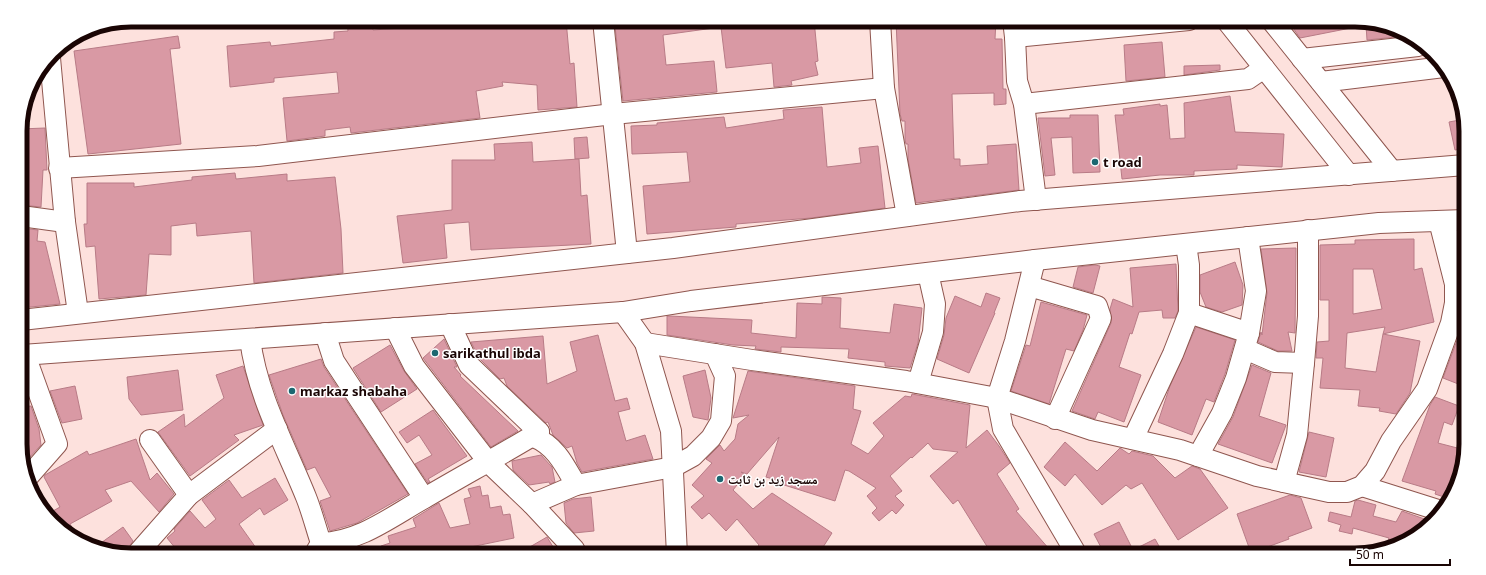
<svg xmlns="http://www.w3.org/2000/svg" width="1486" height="575" viewBox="0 0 1486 575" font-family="'Noto Sans','Noto Naskh Arabic',sans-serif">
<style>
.building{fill:#d999a4;stroke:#b87b86;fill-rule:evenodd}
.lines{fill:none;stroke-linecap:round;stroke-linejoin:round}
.minor-casing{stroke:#8f564f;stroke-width:22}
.minor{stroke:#fff;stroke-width:20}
.poi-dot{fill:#1b6771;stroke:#fff;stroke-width:1.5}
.labels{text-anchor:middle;stroke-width:3;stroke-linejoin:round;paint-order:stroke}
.poi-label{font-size:13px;font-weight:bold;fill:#1a0504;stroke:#fff;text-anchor:start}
.rim{fill:none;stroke:#1a0504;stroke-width:5}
</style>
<rect width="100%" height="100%" fill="#fde1dd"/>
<!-- building -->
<g class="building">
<polygon points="347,20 372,20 373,30 402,28 401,20 566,20 570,64 574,63 577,107 538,110 537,85 502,82 503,86 476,91 480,118 351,133 350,127 325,130 325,136 287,141 283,98 339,93 337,72 274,78 274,82 230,87 227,46 270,42 271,46 334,39 334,32 348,31"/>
<polygon points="618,20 814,20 818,61 815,62 818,75 791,81 792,85 774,87 772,63 726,68 721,27 663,35 666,65 714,61 717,92 623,101 615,26 619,25"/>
<polygon points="896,20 996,20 995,39 1002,39 1003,89 1006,89 1006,104 994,105 994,93 952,94 954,159 960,159 960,166 988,164 987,146 1016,144 1019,190 916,203 908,159 908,144 906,144 905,140 905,121 902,121 900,114"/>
<polygon points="1291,20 1355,20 1391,26 1395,29 1396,37 1367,40 1366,25 1300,38 1293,28"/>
<polygon points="178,36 180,48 170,49 181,144 88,154 74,51"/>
<polygon points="1162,42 1165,77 1126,81 1124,45"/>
<polygon points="1220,65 1220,70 1184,75 1184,66"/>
<polygon points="1230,96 1235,132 1284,134 1282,167 1237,165 1237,169 1194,171 1194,175 1160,175 1122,179 1115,115 1124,115 1123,109 1160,104 1160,106 1167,105 1170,139 1185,138 1184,103"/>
<polygon points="822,107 827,167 861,163 859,148 878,146 885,208 811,218 736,224 736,227 647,234 643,186 690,182 687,152 632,154 631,126 657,125 657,123 724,117 726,128 784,119 783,110"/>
<polygon points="1070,115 1098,115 1100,172 1073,173 1072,137 1051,138 1055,175 1045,176 1038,118 1070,118"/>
<polygon points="1465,119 1465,148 1455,150 1449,122"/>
<polygon points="45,128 47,170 43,170 41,207 21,205 20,129"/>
<polygon points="587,137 589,158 575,159 574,138"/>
<polygon points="532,142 533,162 579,159 581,196 587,195 591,244 471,250 469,222 444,224 447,258 403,263 397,216 452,210 452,160 495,160 494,144"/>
<polygon points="235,173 236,179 287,174 287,181 335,177 341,229 343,273 254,283 251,231 197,236 196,223 171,226 171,255 149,254 146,295 99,299 95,246 86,247 84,224 87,224 87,183 134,183 134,187 192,180 192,177"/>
<polygon points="21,228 38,230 37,241 45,242 60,304 21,308"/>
<path d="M1414,239V270L1422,268L1434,322L1383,334L1385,327L1347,333L1345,368L1376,372L1383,334L1420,341L1410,393L1396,414L1379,411L1380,408L1358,406L1360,390L1320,388L1323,358H1316L1317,342L1329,341V300H1320V245L1355,244V240ZM1353,269H1373L1382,309L1353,314Z"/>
<polygon points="1296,248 1295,333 1288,332 1292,351 1278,351 1258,342 1261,332 1262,335 1267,293 1261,249"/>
<polygon points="1235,262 1243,285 1242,305 1222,312 1206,307 1200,292 1200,275"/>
<polygon points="1176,264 1178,311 1175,318 1163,318 1162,310 1139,312 1132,334 1130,333 1119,367 1141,375 1124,422 1098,412 1095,419 1072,411 1111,323 1110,309 1113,299 1133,307 1130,268"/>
<polygon points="1095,265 1100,266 1093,293 1073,287 1078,267"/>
<polygon points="986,293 1000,298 994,313 995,313 969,373 937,359 944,335 946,318 955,296 981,307"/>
<polygon points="822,297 841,298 840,328 890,333 894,304 922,308 918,343 910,368 885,366 885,362 848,358 849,349 781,347 781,352 755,349 756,346 733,345 667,335 667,316 669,316 752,320 751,333 796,338 797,303 822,304"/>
<polygon points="1041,302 1087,315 1083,330 1074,351 1066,349 1049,404 1011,391 1026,345 1030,346"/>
<polygon points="1465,319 1466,320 1466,387 1443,378"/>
<polygon points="1196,327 1235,340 1225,374 1214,402 1206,399 1192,435 1158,422 1170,386"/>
<polygon points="598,335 615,401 627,398 630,409 618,412 626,441 645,435 653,459 582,472 577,463 572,446 567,448 553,435 548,422 546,423 507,386 504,378 500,379 479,358 471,342 543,336 547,384 577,371 570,342"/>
<polygon points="444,339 457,367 454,367 461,375 460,376 518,431 491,447 423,358"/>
<polygon points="390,345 404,371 417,389 381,412 353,368"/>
<polygon points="321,359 324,367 408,494 357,523 330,531 320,501 331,497 315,467 307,470 283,415 269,375"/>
<polygon points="1252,365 1271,373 1259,416 1286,425 1272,463 1218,444 1233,417"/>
<polygon points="243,366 263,425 234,435 239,440 190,476 158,432 184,414 185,427 224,398 216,375"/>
<polygon points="178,370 183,410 141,415 129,399 127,377"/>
<polygon points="705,370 711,398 708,420 693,417 683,376"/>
<polygon points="748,371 855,386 853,409 861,411 851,444 868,454 884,436 873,423 905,396 911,397 912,394 970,405 966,448 987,430 999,446 1010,463 997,474 1019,509 1016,511 1050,550 1045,555 981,555 988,548 958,500 953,504 930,476 958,452 933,449 928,443 912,458 911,457 890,476 902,491 895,496 904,505 896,514 892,510 879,521 872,513 877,508 867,496 876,488 849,471 845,470 835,501 781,484 783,482 766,477 779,437 747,474 741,472 745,475 733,490 753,509 772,493 832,533 818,555 750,555 759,545 737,519 726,531 709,513 702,519 691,507 704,496 692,485 712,463 706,459 720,445 724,451 735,439 738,424 749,415 733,418"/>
<polygon points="75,386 82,419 62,423 50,391"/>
<polygon points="1435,397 1459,406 1452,425 1444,422 1438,443 1465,450 1460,480 1447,498 1435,494 1436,491 1402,481 1430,405"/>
<polygon points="31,406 39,429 41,445 28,459 25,460 24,448 22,448 22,407"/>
<polygon points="433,410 467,456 428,479 430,482 428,483 415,464 432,455 419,435 407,443 399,432"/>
<polygon points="1309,432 1334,438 1326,477 1299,472"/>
<polygon points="136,439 150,480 157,473 174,494 159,512 131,481 105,490 112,501 70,524 78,537 47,517 46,515 60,507 44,477 45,475 87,451 89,455"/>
<polygon points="1065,442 1097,471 1120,448 1129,454 1132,451 1153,456 1175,478 1192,466 1200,469 1228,508 1178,540 1142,483 1131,489 1126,485 1102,505 1075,474 1065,486 1044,467"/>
<polygon points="541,455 552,467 555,482 550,484 549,482 529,485 513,470 512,461"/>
<polygon points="275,478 288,500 264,515 260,508 239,524 261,555 181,555 167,538 175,531 174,529 190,511 205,528 216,519 202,500 229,480 242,498"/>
<polygon points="480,486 482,496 488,495 490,508 501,506 503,515 510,514 514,538 461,549 463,555 430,555 428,550 414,555 384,555 381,546 390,543 388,536 416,527 413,519 439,503 450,528 470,524 464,499 471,497 468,489"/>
<polygon points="1290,495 1301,498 1312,528 1288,537 1289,539 1251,553 1237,514"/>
<polygon points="591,497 594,531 574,533 566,523 564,503 573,499"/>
<polygon points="1358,500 1376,505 1373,516 1396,522 1402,511 1430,521 1422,532 1386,546 1389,538 1353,528 1352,534 1339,531 1341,525 1328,521 1330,512 1351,517 1355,501"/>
<polygon points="1119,522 1133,550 1155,539 1164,555 1105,555 1094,534"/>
<polygon points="123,527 133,541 125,554 94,548"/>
<polygon points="547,537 558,555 516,555"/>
</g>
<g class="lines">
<defs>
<g id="minor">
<polyline points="603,20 627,253"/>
<polyline points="880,20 884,88 907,216"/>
<polyline points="1013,20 1015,37 1017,81 1024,104 1036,200"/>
<polyline points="1226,20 1349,175"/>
<polyline points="1271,20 1392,171"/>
<polyline points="1015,37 1189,20"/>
<polyline points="50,58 65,222 78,313"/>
<polyline points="1302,59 1418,46"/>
<polyline points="1321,82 1444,67"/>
<polyline points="1024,104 1248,79 1264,68"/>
<polyline points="59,168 258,156 613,114 884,88"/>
<polyline points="21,216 65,222"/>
<polyline points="1448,235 1465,262"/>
<polyline points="1035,260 1015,341 997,398 1003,429 1077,555"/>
<polyline points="1029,286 1097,306 1101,318 1055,419"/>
<polyline points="623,312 645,343 671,431 677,555"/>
<polyline points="1189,313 1249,333"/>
<polyline points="21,320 673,248 1020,201 1465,165"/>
<path d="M450,324L469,365L539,432L534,437C556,446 565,466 576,485"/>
<polyline points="395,328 414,366 489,463 532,504 574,549 577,555"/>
<polyline points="325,333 334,361 424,498"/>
<path d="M250,339C257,395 285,445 306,497C312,512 316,528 321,543"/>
<polyline points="645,343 752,360 906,381 997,398 1092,430 1180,450 1257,476 1329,492 1347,492 1362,486 1375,471 1391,441 1427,389 1451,323 1455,303 1455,284 1439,221"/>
<polyline points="1245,349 1275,362 1304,363"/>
<polyline points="22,355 623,312 691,301 1035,260 1379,223 1465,220"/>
<polyline points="25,355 57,444 28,477"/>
<polyline points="918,383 933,332 935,304 928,273"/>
<polyline points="1133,439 1173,354 1189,313 1189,265 1186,244"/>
<polyline points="150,440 189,495"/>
<polyline points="1198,456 1222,413 1236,378 1249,333 1256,291 1248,237"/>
<polyline points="1284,482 1297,435 1304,363 1308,316 1308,230"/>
<polyline points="1362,486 1438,510"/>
<polyline points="532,504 576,485 673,467 693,456 711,438 721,421 725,376 715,354"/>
<polyline points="136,555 189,495 277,429"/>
<path d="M314,555L321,543C359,542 391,517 423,499C462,476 501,455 539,432"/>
</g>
</defs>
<!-- minor casing -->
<use href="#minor" class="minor-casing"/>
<!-- minor -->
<use href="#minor" class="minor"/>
</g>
<!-- markers -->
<g class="poi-dot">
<circle cx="1095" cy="162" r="4"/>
<circle cx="435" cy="353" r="4"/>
<circle cx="292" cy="391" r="4"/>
<circle cx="720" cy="479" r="4"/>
</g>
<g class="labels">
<!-- poi labels -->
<g class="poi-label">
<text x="1103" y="167">t road</text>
<text x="443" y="358">sarikathul ibda</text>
<text x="300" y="396">markaz shabaha</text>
<text x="728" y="484">مسجد زيد بن ثابت</text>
</g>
</g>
<!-- crop -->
<path d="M0 0H1486V575H0ZM131 27H1355A104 104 0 0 1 1459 131V444A104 104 0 0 1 1355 548H131A104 104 0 0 1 27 444V131A104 104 0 0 1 131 27Z" fill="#fff" fill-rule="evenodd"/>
<path class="rim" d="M131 27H1355A104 104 0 0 1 1459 131V444A104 104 0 0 1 1355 548H131A104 104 0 0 1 27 444V131A104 104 0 0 1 131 27Z"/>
<!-- scale -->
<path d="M1350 559v6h100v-6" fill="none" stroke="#1a0504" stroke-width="2"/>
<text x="1356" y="559" font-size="12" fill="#1a0504" stroke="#ffffff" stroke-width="3" paint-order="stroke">50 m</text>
</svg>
